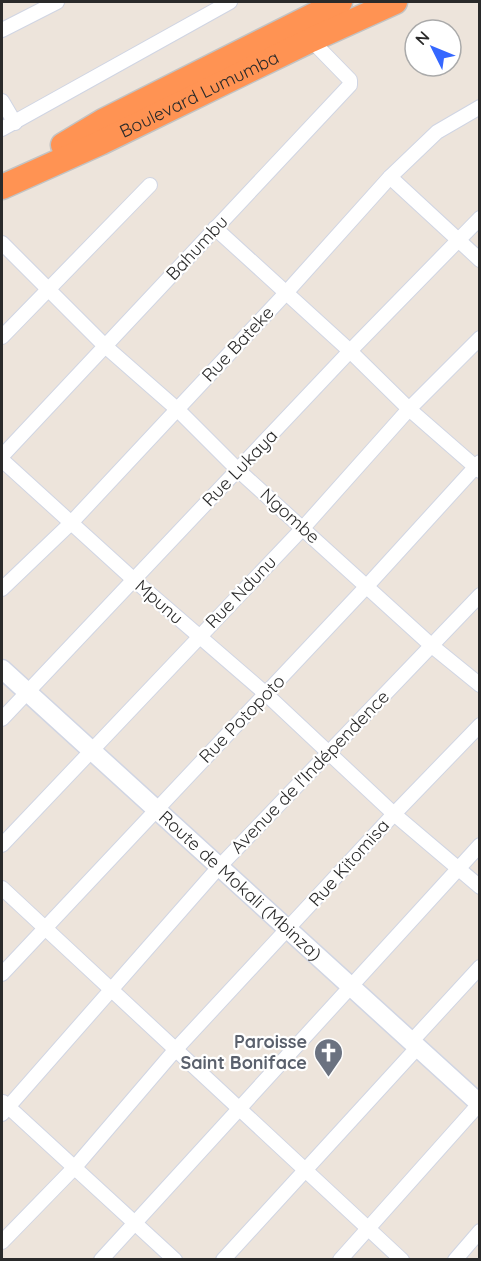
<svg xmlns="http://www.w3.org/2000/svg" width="481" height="1261" viewBox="0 0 481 1261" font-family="Quicksand,sans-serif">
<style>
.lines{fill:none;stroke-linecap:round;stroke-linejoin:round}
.street-casing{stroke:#d0d5e3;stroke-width:16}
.secondary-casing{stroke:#d0d5e3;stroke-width:21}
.highway-casing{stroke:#c3c3c3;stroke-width:27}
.street{stroke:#fff;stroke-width:14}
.secondary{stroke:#fff;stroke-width:18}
.highway{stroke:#ff9353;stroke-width:24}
.labels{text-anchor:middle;stroke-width:4.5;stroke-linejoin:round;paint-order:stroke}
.street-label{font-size:18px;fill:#2a2a2a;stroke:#fff}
.worship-label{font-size:18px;font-weight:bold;fill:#5b616d;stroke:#fff;text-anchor:end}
</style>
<rect width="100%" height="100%" fill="#ede4db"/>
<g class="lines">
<defs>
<g id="street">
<polyline points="2,30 57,2"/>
<polyline points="2,101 15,123"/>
<polyline points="2,129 230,2"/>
<polyline points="390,177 480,260"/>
<polyline points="215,228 350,351 409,409 480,471"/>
<polyline points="2,243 105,346 178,410 238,470 432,646 480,685"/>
<polyline points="2,337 150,185"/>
<polyline points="2,456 350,85 350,80 311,40"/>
<polyline points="2,460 133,579 266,694 394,814 480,887"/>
<polyline points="2,589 71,523 285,294 390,177 437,132 480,107"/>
<polyline points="2,719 350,351 480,218"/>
<polyline points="2,845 303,528 409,409 480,338"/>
<polyline points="2,888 402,1260"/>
<polyline points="2,974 367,586 480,462"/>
<polyline points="411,1042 480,967"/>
<polyline points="3,1102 175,1260"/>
<polyline points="2,1114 219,867 480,595"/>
<polyline points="2,1242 75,1167 176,1049 394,814 480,725"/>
<polyline points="101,1260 480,845"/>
<polyline points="223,1260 417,1048"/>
<polyline points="340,1260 480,1103"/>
<polyline points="455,1260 480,1231"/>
</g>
<g id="secondary">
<path id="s1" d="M2,669L480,1104"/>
</g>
<g id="highway">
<polyline points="63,145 103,121 340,2"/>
<path id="s2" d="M2,187L100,143L311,40L395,2"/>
</g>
</defs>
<!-- street casing -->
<use href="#street" class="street-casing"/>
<!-- secondary casing -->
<use href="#secondary" class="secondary-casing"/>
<!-- highway casing -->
<use href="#highway" class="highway-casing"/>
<!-- street -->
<use href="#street" class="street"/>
<!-- secondary -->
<use href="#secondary" class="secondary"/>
<!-- highway -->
<use href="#highway" class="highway"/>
</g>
<!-- icons -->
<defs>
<symbol id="church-pin" viewBox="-11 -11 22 30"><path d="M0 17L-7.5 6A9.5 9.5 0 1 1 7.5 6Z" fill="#6b7280" stroke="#fff"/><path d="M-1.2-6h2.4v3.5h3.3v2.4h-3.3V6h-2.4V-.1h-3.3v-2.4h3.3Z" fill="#fff"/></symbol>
</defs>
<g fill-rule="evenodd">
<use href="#church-pin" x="312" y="1036" width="33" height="45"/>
</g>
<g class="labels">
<!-- street labels -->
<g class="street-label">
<text dy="6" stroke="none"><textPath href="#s2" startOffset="218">Boulevard Lumumba</textPath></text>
<text transform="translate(197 248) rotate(-47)" y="6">Bahumbu</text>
<text transform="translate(238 344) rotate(-47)" y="6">Rue Bateke</text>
<text transform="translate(240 468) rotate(-46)" y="6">Rue Lukaya</text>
<text transform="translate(290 516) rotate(42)" y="6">Ngombe</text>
<text transform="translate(241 592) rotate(-46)" y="6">Rue Ndunu</text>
<text transform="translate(159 602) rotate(41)" y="6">Mpunu</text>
<text transform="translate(242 719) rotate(-46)" y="6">Rue Potopoto</text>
<text transform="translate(310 772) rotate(-46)" y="6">Avenue de l'Indépendence</text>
<text transform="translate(349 863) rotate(-48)" y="6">Rue Kitomisa</text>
<text dy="6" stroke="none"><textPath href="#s1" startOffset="322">Route de Mokali (Mbinza)</textPath></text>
</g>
<!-- worship labels -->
<g class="worship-label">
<text x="307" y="1048">Paroisse<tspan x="307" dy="21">Saint Boniface</tspan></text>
</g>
</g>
<!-- border -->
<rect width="481" height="1261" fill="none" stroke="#2a2a2a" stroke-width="6"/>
<!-- north arrow -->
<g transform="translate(433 48) rotate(313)"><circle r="28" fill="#ffffff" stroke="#aaaaaa" stroke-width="1.5"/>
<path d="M0-4.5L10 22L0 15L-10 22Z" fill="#3567ff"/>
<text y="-9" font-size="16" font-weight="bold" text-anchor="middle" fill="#2a2a2a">N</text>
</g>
</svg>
